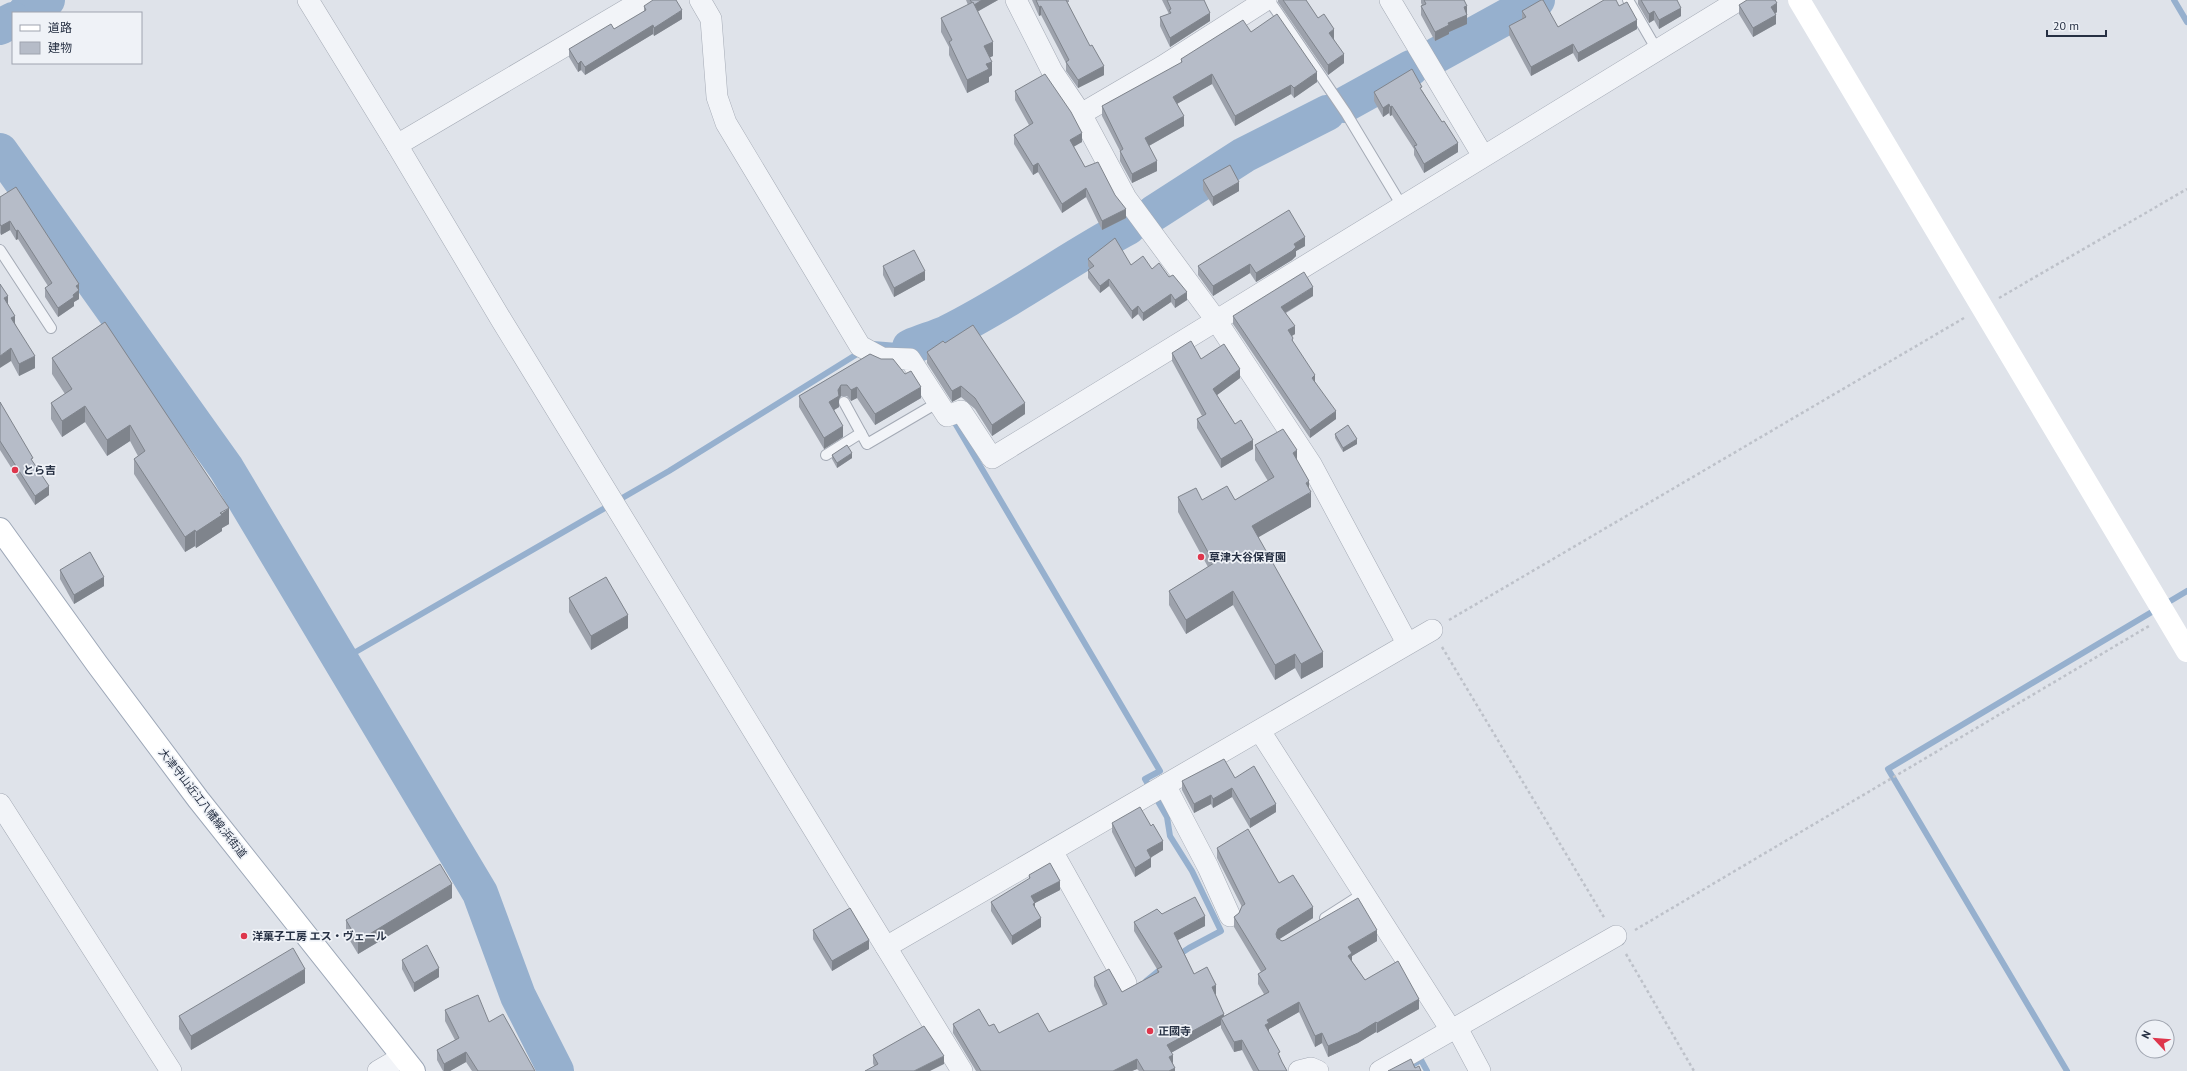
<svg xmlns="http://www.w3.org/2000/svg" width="2187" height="1071" viewBox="0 0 2187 1071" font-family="'PT Sans','Noto Sans JP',sans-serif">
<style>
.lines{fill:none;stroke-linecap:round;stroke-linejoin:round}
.stream{stroke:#96b0ce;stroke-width:6}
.river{stroke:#96b0ce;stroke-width:36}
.lane-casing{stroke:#a4aab5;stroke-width:12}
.street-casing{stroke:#a4aab5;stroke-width:22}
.primary-casing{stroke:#9da7b7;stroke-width:24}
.path{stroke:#bdc1c9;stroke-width:2.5;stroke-dasharray:3 3;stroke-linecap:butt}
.lane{stroke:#f2f4f8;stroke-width:10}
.street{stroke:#f2f4f8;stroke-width:21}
.secondary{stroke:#fff;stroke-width:22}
.primary{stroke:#fff;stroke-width:22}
.wall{fill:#9da2ac}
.shaded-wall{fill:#7f848c}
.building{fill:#b6bcc8;stroke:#7f848c}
.poi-dot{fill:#de364c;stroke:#eff2f7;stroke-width:1.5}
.labels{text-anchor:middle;stroke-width:3.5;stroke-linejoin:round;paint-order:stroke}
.poi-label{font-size:11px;font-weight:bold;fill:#263043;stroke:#eff2f7;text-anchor:start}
.street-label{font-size:11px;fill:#263043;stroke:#eff2f7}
</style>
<rect width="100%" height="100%" fill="#dfe3ea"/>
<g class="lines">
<!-- stream -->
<g class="stream">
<polyline points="2174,0 2187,22"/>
<polyline points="873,344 910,347 915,355"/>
<polyline points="952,418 1160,771 1145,779 1167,817 1170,836 1192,871 1221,931 1189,948 1177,956"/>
<polyline points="340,661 669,471 862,351"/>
<polyline points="1146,981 1162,968"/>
<polyline points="1402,1071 1421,1060 1427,1071"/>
<polyline points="2067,1071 1888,769 2187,591"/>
</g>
<!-- river -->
<g class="river">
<polyline points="25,13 47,0"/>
<polyline points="0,27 13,20"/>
<polyline points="1437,55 1537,0"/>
<polyline points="1344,105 1411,68"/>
<polyline points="0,151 226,468 480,893 518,996 556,1071"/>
<polyline points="1154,213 1244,155 1327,113"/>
<path d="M910,347C922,342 935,338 947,333C1010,302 1066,260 1128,227"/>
</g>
<defs>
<g id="lane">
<polyline points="1269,0 1346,113 1402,206"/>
<polyline points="1628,0 1657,50"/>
<polyline points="0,250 51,328"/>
<polyline points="844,402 867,444 937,403"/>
<polyline points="826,455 861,433"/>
<polyline points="1325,918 1364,893"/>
</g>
<g id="street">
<polyline points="308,0 397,145 502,321 962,1071"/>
<polyline points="700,0 711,19 717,97 726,123 860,346 882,358 910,359 947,416 961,411 992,458 1739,0"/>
<polyline points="1016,0 1052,71 1081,114 1126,198 1216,320 1311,464 1407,643"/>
<polyline points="1390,0 1483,156"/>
<polyline points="1081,114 1163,66 1266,0"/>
<polyline points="397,145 643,0"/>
<polyline points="1260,731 1451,1030"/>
<polyline points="1165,785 1208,867 1230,916"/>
<polyline points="0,804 171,1071"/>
<polyline points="1052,851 1126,983"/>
<polyline points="886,947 1432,630"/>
<polyline points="1457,1028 1480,1071"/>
<polyline points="378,1071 402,1057"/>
<polyline points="1299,1071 1311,1068 1318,1071"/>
<polyline points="1380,1071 1616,936"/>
</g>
<polyline id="primary" points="0,529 97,664 198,799 414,1071"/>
</defs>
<!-- lane casing -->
<use href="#lane" class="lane-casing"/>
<!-- street casing -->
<use href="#street" class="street-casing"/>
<!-- primary casing -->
<use href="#primary" class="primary-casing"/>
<!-- path -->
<g class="path">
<polyline points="1999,298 2187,189"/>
<polyline points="1449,620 1964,318"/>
<polyline points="1442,647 1605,919"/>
<polyline points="1635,930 2149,626"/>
<polyline points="1626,954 1694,1071"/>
</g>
<!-- lane -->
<use href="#lane" class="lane"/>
<!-- street -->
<use href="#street" class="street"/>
<!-- secondary -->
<polyline class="secondary" points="1799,0 2187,651"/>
<!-- primary -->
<use href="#primary" class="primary"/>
</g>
<!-- wall -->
<g class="wall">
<polygon points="966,0 998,0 977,12 993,56 990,57 992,75 989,77 989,82 967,93 949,55 949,47 941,32 941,18 968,5"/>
<polygon points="1032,0 1069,0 1069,2 1067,2 1104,75 1078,88 1066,71 1066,63 1041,15 1039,16"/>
<polygon points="1162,0 1204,0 1210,21 1170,47 1160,26 1160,17 1169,14"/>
<polygon points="1278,0 1306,0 1318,18 1334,39 1344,63 1328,75 1278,2"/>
<polygon points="1421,0 1464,0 1467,13 1467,24 1449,32 1449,34 1435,41 1421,15 1421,6 1422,5 1421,3"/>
<polygon points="1638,0 1677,0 1681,16 1659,29 1654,20 1649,23 1638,4"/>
<polygon points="1739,5 1777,12 1775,14 1776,24 1753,37 1739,14"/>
<polygon points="644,6 682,19 654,36 653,34 585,75 581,70 578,72 569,57 569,49 614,29 644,12"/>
<polygon points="1619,6 1637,29 1578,62 1573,53 1531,76 1509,35 1509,26 1522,19 1522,11 1558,27"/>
<polygon points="1251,32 1317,82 1294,98 1291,94 1235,126 1212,84 1177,104 1184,126 1149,146 1157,171 1132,183 1120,161 1120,151 1102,116 1102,106 1181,63 1181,59"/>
<polygon points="1422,90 1458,152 1424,173 1414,155 1414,149 1392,115 1390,116 1389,113 1383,117 1374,101 1374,92"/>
<polygon points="1015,91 1082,142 1073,146 1085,167 1126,218 1102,230 1086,197 1062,213 1038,172 1033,175 1014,144 1014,135 1029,125 1015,100"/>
<polygon points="1203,180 1239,191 1213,206 1203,190"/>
<polygon points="0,197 79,284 79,299 74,302 74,306 58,317 45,297 45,288 48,286 18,239 16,240 10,230 1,235 0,233"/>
<polygon points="1305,246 1296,251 1296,256 1292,260 1256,282 1250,273 1213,296 1198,275 1198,266"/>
<polygon points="1088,259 1131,265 1152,269 1169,277 1187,300 1175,308 1171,302 1143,321 1138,314 1132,319 1109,286 1100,293 1088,278 1088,270 1090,269 1088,266"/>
<polygon points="883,266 925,280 894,297 883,275"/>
<polygon points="1313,296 1286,313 1295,334 1292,336 1293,342 1336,419 1310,438 1233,324 1233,316"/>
<polygon points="8,304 15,323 35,368 19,376 11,361"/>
<polygon points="105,322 229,524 222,528 222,531 196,548 195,546 185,552 134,474 134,459 138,456 130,441 107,456 85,422 62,437 51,419 51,403 65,394 52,374 52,358"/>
<polygon points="945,343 1025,414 992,436 975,409 961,397 952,402 927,363 927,352"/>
<polygon points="1172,353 1201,359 1240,378 1217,395 1235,424 1253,449 1221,468 1197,428 1197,419 1202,416 1172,361"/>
<polygon points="870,354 905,374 921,398 875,425 857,398 851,401 847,396 841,396 839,399 839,407 834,410 843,437 824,449 799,407 799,396"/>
<polygon points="0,402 49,495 35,505 0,450"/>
<polygon points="1335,434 1357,444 1343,452 1335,438"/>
<polygon points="1255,445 1297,461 1309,489 1311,507 1258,537 1323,667 1301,679 1295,668 1275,680 1233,605 1186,634 1169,605 1169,591 1208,567 1178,512 1178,497 1202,500 1235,500 1268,481 1255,460"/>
<polygon points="832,455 852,458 837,468 832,459"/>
<polygon points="60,570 104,586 74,604 60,579"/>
<polygon points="569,598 628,628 591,650 569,612"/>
<polygon points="1235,778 1276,812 1250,828 1232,797 1213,808 1211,804 1194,813 1182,790 1182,781"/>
<polygon points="1112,823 1163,850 1151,857 1151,867 1135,877 1112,832"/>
<polygon points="1217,848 1279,883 1313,918 1279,939 1282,941 1377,941 1352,956 1352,961 1365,980 1419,1009 1377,1033 1376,1032 1358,1043 1328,1057 1322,1043 1315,1047 1299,1012 1269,1029 1269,1033 1282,1062 1287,1071 1253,1071 1242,1050 1234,1052 1221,1028 1221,1025 1171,1053 1173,1064 1175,1071 1139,1071 1137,1069 1132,1071 976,1071 953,1033 953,1024 989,1026 999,1033 1049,1032 1103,1006 1094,986 1094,977 1122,992 1157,973 1157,969 1134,931 1134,922 1162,914 1205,926 1178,940 1194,974 1216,994 1215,994 1224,1016 1264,994 1258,984 1258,974 1261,972 1234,927 1234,917 1239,913 1242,907 1217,858"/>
<polygon points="1029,875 1060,890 1035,903 1035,908 1041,927 1012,945 991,911 991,902 1029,879"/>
<polygon points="452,898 358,954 346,934 346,920"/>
<polygon points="813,930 869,949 832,971 813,939"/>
<polygon points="402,960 439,977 414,992 402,969"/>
<polygon points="305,983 191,1050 179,1029 179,1016"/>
<polygon points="445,1010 489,1022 535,1071 472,1071 466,1062 450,1071 443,1071 437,1060 437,1050 455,1040 445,1021"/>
<polygon points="873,1055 944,1064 874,1066 873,1063"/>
</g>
<!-- shaded-wall -->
<g class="shaded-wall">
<polygon points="982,0 998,0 973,14 973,5"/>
<polygon points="1777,3 1777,12 1771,16 1771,7"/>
<polygon points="1041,6 1041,15 1039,16 1039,7"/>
<polygon points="1467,6 1467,24 1449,32 1449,34 1435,41 1435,32 1448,23 1464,7"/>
<polygon points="1681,8 1681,16 1659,29 1659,20"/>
<polygon points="682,10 682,19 654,36 654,28"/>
<polygon points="1654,11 1654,20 1649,23 1649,14"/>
<polygon points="1210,13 1210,21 1170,47 1170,38"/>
<polygon points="1776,15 1776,24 1753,37 1753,28"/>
<polygon points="1637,20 1637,29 1578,62 1578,53"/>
<polygon points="653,25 653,34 585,75 585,67"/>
<polygon points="1334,29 1334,39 1329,42 1329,33"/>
<polygon points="993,42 993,56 984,60 984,46"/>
<polygon points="1573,44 1573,53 1531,76 1531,67"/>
<polygon points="1344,54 1344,63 1328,75 1328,65"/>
<polygon points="581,61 581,70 578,72 578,64"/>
<polygon points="992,62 992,75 989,77 989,82 967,93 967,80 986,64"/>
<polygon points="1104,66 1104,75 1078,88 1078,80"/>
<polygon points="1317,72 1317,82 1294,98 1294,88"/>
<polygon points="1212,74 1212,84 1173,106 1173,97"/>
<polygon points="1291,85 1291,94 1235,126 1235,116"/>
<polygon points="1389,104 1389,113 1383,117 1383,108"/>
<polygon points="1392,106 1392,115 1390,116 1390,107"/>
<polygon points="1184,116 1184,126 1145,148 1145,138"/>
<polygon points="1082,133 1082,142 1070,149 1070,140"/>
<polygon points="1458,143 1458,152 1424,173 1424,164"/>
<polygon points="1157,161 1157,171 1132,183 1132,174"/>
<polygon points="1038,163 1038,172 1033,175 1033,166"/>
<polygon points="1239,182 1239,191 1213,206 1213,197"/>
<polygon points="1086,188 1086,197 1062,213 1062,204"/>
<polygon points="1126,209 1126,218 1102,230 1102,221"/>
<polygon points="10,221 10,230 1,235 1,226"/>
<polygon points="18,230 18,239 16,240 16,231"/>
<polygon points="1305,237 1305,246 1296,251 1296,256 1292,260 1256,282 1256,273 1294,244"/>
<polygon points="1250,264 1250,273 1213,296 1213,286"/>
<polygon points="925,271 925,280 894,297 894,288"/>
<polygon points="1109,279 1109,286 1100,293 1100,286"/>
<polygon points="79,284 79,299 74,302 74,306 58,317 58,308 73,295 76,286"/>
<polygon points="1313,287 1313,296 1281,315 1281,307"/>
<polygon points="1187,292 1187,300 1175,308 1175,300"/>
<polygon points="1171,294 1171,302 1143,321 1143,313"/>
<polygon points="8,296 8,308 4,298"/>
<polygon points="1138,306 1138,314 1132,319 1132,311"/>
<polygon points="15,316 15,328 11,318"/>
<polygon points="1295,326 1295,334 1288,338 1288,330"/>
<polygon points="11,348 11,361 0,368 0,356"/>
<polygon points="35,356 35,368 19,376 19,364"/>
<polygon points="1240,369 1240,378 1213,398 1213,389"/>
<polygon points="1315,375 1315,384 1312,378"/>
<polygon points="841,385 841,396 839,399 839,407 829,413 829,402"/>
<polygon points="961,386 961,397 952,402 952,391"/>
<polygon points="857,387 857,398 851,401 851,390"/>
<polygon points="921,387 921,398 875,425 875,414"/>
<polygon points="1025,403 1025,414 992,436 992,425"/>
<polygon points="85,406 85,422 62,437 62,421"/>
<polygon points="1336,411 1336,419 1310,438 1310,430"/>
<polygon points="130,425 130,441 107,456 107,440"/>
<polygon points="843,426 843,437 824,449 824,438"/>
<polygon points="1357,439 1357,444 1343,452 1343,448"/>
<polygon points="1253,440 1253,449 1221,468 1221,459"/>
<polygon points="1297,450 1297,465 1293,453"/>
<polygon points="852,453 852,458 837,468 837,463"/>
<polygon points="1309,481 1309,494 1311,492 1311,507 1252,541 1252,526"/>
<polygon points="49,486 49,495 35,505 35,496"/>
<polygon points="229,508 229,524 222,528 222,531 196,548 196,532"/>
<polygon points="195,530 195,546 185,552 185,537"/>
<polygon points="104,577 104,586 74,604 74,595"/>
<polygon points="1233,591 1233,605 1186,634 1186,620"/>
<polygon points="628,615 628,628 591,650 591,636"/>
<polygon points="1323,652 1323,667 1301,679 1301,664"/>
<polygon points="1295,654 1295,668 1275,680 1275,665"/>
<polygon points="1232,788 1232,797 1213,808 1213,799"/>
<polygon points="1211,795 1211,804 1194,813 1194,804"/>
<polygon points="1276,804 1276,812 1250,828 1250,819"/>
<polygon points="1163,841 1163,850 1147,860 1147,850"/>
<polygon points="1151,858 1151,867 1135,877 1135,868"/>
<polygon points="1060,881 1060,890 1035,903 1035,912 1031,896"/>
<polygon points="452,884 452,898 358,954 358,941"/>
<polygon points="1313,907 1313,918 1278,940 1276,945 1276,934 1278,929"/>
<polygon points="1205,916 1205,926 1174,942 1174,933"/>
<polygon points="1041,918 1041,927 1012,945 1012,936"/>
<polygon points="1377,930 1377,941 1352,956 1352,964 1348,966 1348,947"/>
<polygon points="869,940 869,949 832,971 832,961"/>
<polygon points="439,968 439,977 414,992 414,983"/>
<polygon points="305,969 305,983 191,1050 191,1036"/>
<polygon points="1216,985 1216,994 1212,996 1212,987"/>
<polygon points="1419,999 1419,1009 1377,1033 1377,1023"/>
<polygon points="1299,1002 1299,1012 1269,1029 1269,1033 1265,1025 1267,1020"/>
<polygon points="1224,1014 1224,1023 1221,1018 1221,1025 1167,1055 1167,1045"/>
<polygon points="1376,1022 1376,1032 1358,1043 1328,1057 1328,1046"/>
<polygon points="1322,1033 1322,1043 1315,1047 1315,1036"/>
<polygon points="1242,1040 1242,1050 1234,1052 1234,1042"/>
<polygon points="466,1052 466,1062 450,1071 444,1071 444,1064"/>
<polygon points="1173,1055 1173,1064 1169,1057"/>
<polygon points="944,1056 944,1064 930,1071 914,1071"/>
<polygon points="1137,1059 1137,1069 1132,1071 1113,1071"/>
<polygon points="1175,1068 1175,1071 1169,1071"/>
</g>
<!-- building -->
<g class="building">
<polygon points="653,0 676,0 682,10 654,28 653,25 585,67 581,61 578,64 569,49 611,24 614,29 646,10 644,6"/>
<polygon points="970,0 982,0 974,5"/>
<polygon points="1036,0 1066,0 1090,46 1092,45 1104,66 1078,80 1066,62 1069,60 1041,6 1039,7"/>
<polygon points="1167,0 1204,0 1210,13 1170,38 1160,17 1171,13 1169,10 1171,9"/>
<polygon points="1283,0 1306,0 1318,18 1324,14 1334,29 1329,33 1344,54 1328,65"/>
<polygon points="1424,0 1464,0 1467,6 1464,7 1467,15 1448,23 1449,25 1435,32 1421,6 1426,4"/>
<polygon points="1541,0 1543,0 1558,27 1604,0 1616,0 1619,6 1627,2 1637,20 1578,53 1573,44 1531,67 1509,26 1526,17 1522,11"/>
<polygon points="1641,0 1677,0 1681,8 1659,20 1654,11 1649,14"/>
<polygon points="1747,0 1775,0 1777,3 1771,7 1776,15 1753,28 1739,5"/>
<polygon points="973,2 993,42 984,46 992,62 986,64 989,69 967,80 949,42 952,40 941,18"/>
<polygon points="1277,14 1317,72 1294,88 1291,85 1235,116 1212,74 1173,97 1184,116 1145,138 1157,161 1132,174 1120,151 1123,149 1102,106 1182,62 1181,59 1243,20 1251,32"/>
<polygon points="1412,69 1422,87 1420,88 1442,122 1444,121 1458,143 1424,164 1414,146 1417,145 1392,106 1390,107 1389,104 1383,108 1374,92"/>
<polygon points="1045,74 1071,112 1082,133 1070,140 1085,167 1098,162 1115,195 1126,209 1102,221 1086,188 1062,204 1038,163 1033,166 1014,135 1033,123 1015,91"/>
<polygon points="1230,165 1239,182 1213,197 1203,180"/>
<polygon points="16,187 79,284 76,286 79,290 73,295 74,297 58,308 45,288 52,283 18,230 16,231 10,221 1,226 0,224 0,197"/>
<polygon points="1289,210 1305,237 1294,244 1296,247 1292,251 1256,273 1250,264 1213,286 1198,266"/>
<polygon points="1115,238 1131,265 1143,256 1152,269 1159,263 1169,277 1173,275 1187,292 1175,300 1171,294 1143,313 1138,306 1132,311 1109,279 1100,286 1088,270 1094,266 1088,259"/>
<polygon points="914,250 925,271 894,288 883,266"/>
<polygon points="1304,272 1313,287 1281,307 1295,326 1288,330 1293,338 1292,340 1315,375 1312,378 1336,411 1310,430 1233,316"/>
<polygon points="0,284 8,296 4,298 15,316 11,318 35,356 19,364 11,348 0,356"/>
<polygon points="105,322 229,508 220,513 222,515 196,532 195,530 185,537 134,459 145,451 130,425 107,440 85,406 62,421 51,403 72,389 52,358"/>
<polygon points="973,325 1025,403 992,425 975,398 961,386 952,391 927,352 943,341 945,343"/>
<polygon points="1191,341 1201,359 1224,344 1240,369 1213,389 1235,424 1241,420 1253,440 1221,459 1197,419 1206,414 1172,353"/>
<polygon points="870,354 881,359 893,359 905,374 911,371 921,387 875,414 857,387 851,390 847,385 841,385 838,390 839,396 829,402 843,426 824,438 799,396"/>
<polygon points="0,402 33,458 31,459 49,486 35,496 0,441"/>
<polygon points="1348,425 1357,439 1343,448 1335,434"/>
<polygon points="1283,429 1297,450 1293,453 1309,481 1306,483 1311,492 1252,526 1323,652 1301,664 1295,654 1275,665 1233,591 1186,620 1169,591 1214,563 1178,497 1196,488 1202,500 1227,486 1235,500 1274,477 1255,445"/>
<polygon points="847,445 852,453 837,463 832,455"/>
<polygon points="90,552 104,577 74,595 60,570"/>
<polygon points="606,577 628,615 591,636 569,598"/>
<polygon points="1224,759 1235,778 1254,766 1276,804 1250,819 1232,788 1213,799 1211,795 1194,804 1182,781"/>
<polygon points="1140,807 1151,826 1153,824 1163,841 1147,850 1151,858 1135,868 1112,823"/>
<polygon points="1248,829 1279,883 1293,875 1313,907 1278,929 1276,934 1277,938 1282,941 1285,940 1358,898 1377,930 1348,947 1352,953 1348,956 1365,980 1398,961 1419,999 1377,1023 1376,1022 1358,1033 1328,1046 1322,1033 1315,1036 1299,1002 1267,1020 1269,1023 1265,1025 1280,1052 1278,1053 1282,1062 1287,1071 1259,1071 1242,1040 1234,1042 1221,1018 1269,992 1258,974 1266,969 1234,917 1239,913 1242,906 1245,904 1217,848"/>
<polygon points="1050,863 1060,881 1031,896 1035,903 1033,904 1041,918 1012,936 991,902 1030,878 1029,875"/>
<polygon points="440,864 452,884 358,941 346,920"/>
<polygon points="1195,897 1205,916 1174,933 1194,974 1207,967 1216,985 1212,987 1224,1014 1167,1045 1173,1055 1169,1057 1175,1068 1169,1071 1144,1071 1137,1059 1113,1071 981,1071 953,1024 979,1009 989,1026 994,1024 999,1033 1038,1013 1049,1032 1107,1004 1094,977 1109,969 1122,992 1159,972 1157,969 1162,967 1134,922 1157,909 1162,914"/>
<polygon points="850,908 869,940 832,961 813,930"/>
<polygon points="427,945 439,968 414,983 402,960"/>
<polygon points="293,948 305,969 191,1036 179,1016"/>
<polygon points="478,995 489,1022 503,1014 535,1071 478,1071 466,1052 444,1064 437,1050 459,1038 445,1010"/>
<polygon points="924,1026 944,1056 914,1071 865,1071 878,1064 873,1055"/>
<polygon points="1411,1059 1415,1068 1419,1066 1421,1071 1388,1071"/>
</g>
<!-- markers -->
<g class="poi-dot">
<circle cx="15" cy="470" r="4"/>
<circle cx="1201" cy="557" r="4"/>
<circle cx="244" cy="936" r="4"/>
<circle cx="1150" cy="1031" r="4"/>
</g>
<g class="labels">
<!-- poi labels -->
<g class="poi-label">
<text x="23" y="474">とら吉</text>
<text x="1209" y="561">草津大谷保育園</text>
<text x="252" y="940">洋菓子工房 エス・ヴェール</text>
<text x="1158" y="1035">正國寺</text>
</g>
<!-- street labels -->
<g class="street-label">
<text transform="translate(203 803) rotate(52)" y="4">大津守山近江八幡線;浜街道</text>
</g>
</g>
<!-- legend -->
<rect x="12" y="12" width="130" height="52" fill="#eff2f7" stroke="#9fa4af"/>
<rect x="20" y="25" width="20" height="6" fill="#ffffff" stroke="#9fa4af"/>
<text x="48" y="32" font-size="12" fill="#263043">道路</text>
<rect x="20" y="42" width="20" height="12" fill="#b6bcc8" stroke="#9fa4af"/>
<text x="48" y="52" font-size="12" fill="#263043">建物</text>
<!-- north arrow -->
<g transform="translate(2155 1039) rotate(296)"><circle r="19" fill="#eff2f7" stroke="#9fa4af"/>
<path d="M0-3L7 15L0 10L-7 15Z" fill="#de364c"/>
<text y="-6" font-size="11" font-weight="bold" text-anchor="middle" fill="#263043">N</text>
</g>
<!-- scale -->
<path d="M2047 30v6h59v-6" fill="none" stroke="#263043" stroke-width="2"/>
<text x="2053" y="30" font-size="12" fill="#263043" stroke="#eff2f7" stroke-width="3" paint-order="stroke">20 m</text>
</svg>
